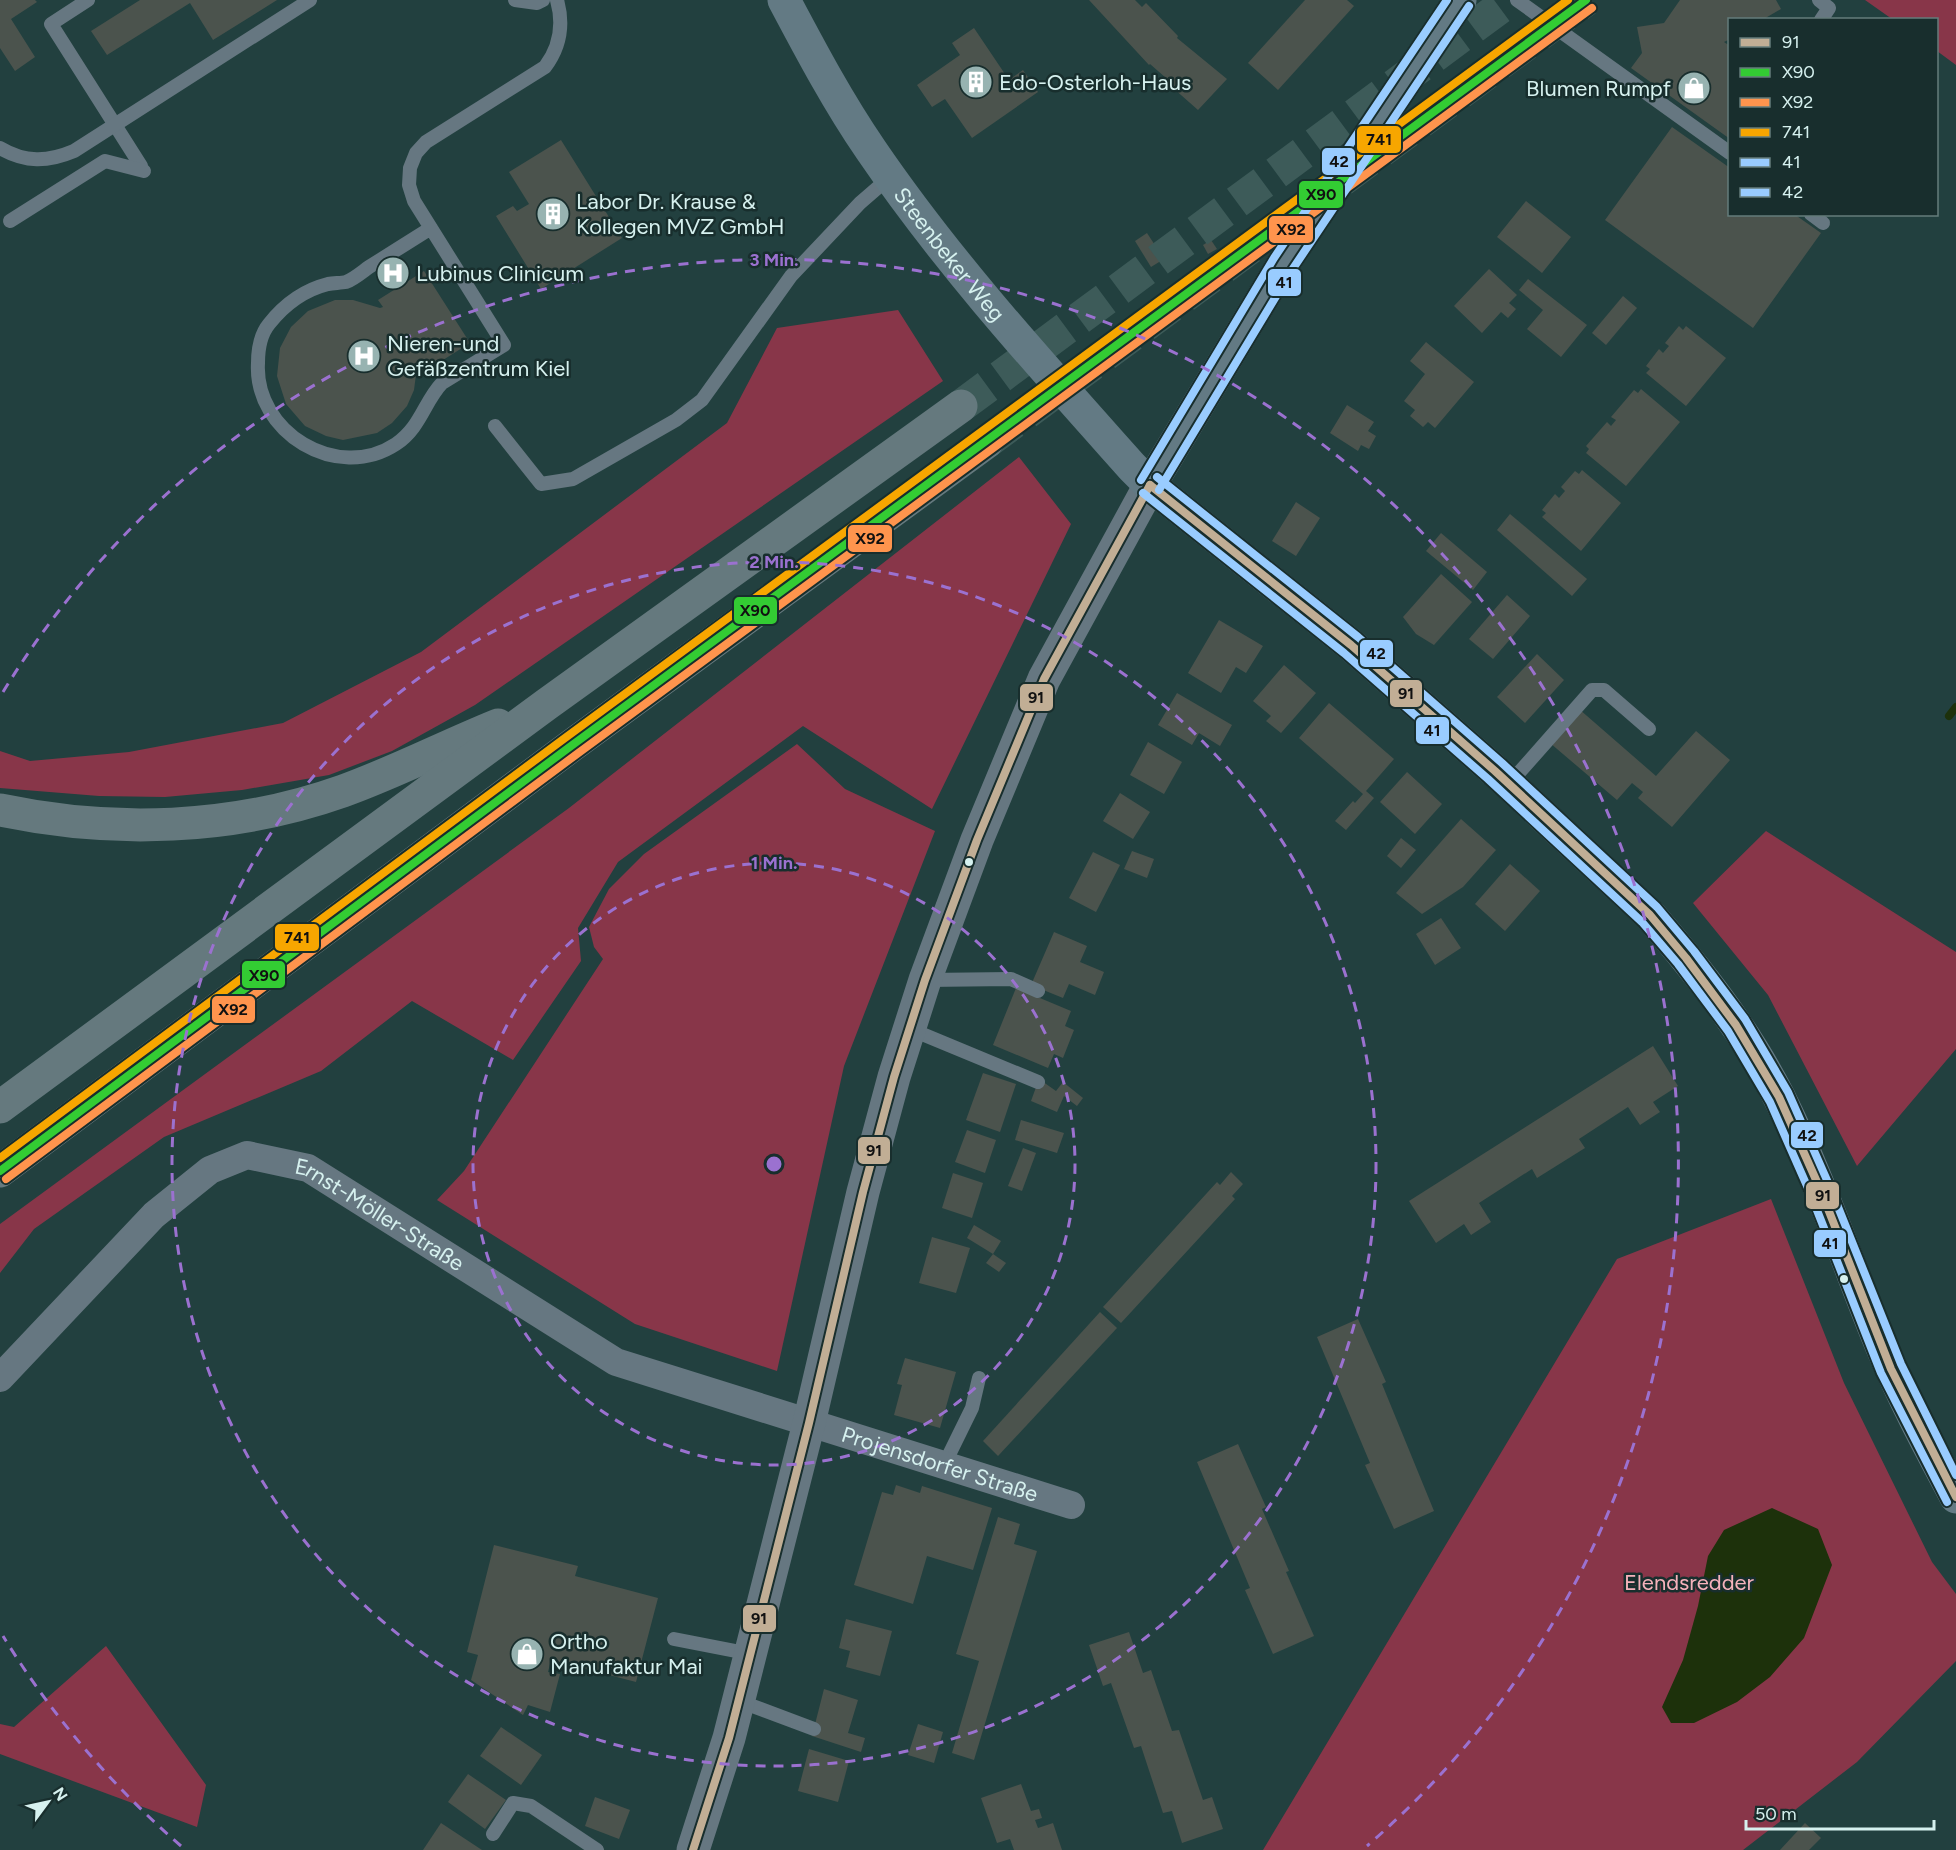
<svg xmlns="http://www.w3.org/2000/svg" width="1956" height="1850" viewBox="0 0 1956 1850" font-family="Figtree,sans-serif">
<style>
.green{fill:#883649}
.water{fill:#1d310b}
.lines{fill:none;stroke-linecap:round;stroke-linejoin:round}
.stream{stroke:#1d310b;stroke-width:8}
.building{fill:#4b534d}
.trunk-tunnel{stroke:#3d5b59;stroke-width:33;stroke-dasharray:33 16;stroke-linecap:butt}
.service{stroke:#667781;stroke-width:14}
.minor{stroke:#667781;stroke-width:28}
.tertiary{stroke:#667781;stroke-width:33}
.secondary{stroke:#637a84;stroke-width:33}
.trunk{stroke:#65797e;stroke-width:33}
.bus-1-casing{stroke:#182e2d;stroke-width:12}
.bus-2-casing{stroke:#182e2d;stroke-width:12}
.bus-3-casing{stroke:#182e2d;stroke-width:12}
.bus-4-casing{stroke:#182e2d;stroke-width:12}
.bus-5-casing{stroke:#182e2d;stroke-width:12}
.bus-6-casing{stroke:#182e2d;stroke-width:12}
.bus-1{stroke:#c1ae95;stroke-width:8}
.bus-2{stroke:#3c3;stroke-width:8}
.bus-3{stroke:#ff944d;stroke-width:8}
.bus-4{stroke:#f7a600;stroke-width:8}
.bus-5{stroke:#9cf;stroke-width:8}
.bus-6{stroke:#9cf;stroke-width:8}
.ring{fill:none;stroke:#9b71d0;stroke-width:3;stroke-dasharray:10 8}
.bus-dot{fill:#d6f1ef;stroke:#182e2d;stroke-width:2}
.labels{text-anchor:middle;stroke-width:5;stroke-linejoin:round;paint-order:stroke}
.poi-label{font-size:22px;fill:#d6f1ef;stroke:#182e2d;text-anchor:start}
.street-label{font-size:22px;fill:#d6f1ef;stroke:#182e2d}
.park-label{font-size:22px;fill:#f5b2bb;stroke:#182e2d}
.centre{fill:#9b71d0;stroke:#182e2d;stroke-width:3}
.ring-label{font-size:18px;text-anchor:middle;font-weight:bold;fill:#9b71d0;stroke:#182e2d;stroke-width:5;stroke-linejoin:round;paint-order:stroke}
.line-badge{stroke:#182e2d;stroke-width:2}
.pale-badge-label{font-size:16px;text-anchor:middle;font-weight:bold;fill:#111}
</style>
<rect width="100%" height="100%" fill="#22403f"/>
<!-- green -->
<g class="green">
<polygon points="1865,0 1956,0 1956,65 1937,51 1936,20 1892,19"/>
<polygon points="898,310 943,381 475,705 392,751 329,775 242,790 165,797 99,796 0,788 0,751 30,761 129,752 283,723 421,652 727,423 777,328"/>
<polygon points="1019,457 1071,524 932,809 803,726 618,862 578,928 581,961 513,1060 412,1001 321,1071 164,1137 34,1229 0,1273 0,1224 569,808"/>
<polygon points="797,744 845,789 935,831 844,1066 777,1371 635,1324 437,1200 464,1171 603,959 594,947 589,927 609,889 644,854"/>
<polygon points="1766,831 1956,952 1956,1049 1857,1166 1768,995 1693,903"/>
<polygon points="1771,1199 1844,1383 1932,1562 1956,1594 1956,1661 1857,1762 1743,1850 1263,1850 1617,1259"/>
<polygon points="106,1646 206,1785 197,1827 0,1754 0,1724 14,1727"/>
</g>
<!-- water -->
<polygon class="water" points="1772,1508 1818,1529 1832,1565 1804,1638 1770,1677 1737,1702 1694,1723 1671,1723 1662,1707 1683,1660 1698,1606 1708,1556 1724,1530"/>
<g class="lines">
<!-- stream -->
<polyline class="stream" points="1949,716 1956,707"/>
</g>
<!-- building -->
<g class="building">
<polygon points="0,0 35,0 37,2 11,19 35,57 15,71 0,48"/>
<polygon points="140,0 277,0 213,40 190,3 107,55 91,31"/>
<polygon points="1089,0 1135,0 1142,7 1146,3 1178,36 1177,38 1227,79 1198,110 1164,80 1166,78 1150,64 1149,65"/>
<polygon points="1305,0 1347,0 1354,6 1278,90 1248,63"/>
<polygon points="1680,0 1776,0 1781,9 1762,20 1730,20 1730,39 1724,42 1730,46 1730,139 1631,68 1642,53 1637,27 1664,23"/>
<polygon points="974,28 1009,80 1023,70 1038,92 972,138 945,99 932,107 917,85 960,55 952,43"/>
<polygon points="1672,127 1730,168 1730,214 1794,214 1821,233 1753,328 1605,220"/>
<polygon points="561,140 622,238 541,289 496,216 513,206 517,211 529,204 509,172"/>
<polygon points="1526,201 1571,237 1542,273 1497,237"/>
<polygon points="1147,233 1164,259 1151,267 1135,241"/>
<polygon points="1211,240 1217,249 1208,254 1203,245"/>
<polygon points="1489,269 1517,295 1509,303 1516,309 1508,318 1501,312 1482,333 1454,306"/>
<polygon points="424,271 470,343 424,372 419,365 417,367 414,390 407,406 392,423 377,433 343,440 326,436 305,426 286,404 277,376 280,348 291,327 308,311 335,300 353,300 380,308 383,307 378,300"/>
<polygon points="1528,279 1587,325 1561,357 1527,329 1543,310 1519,290"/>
<polygon points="1623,296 1637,308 1606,345 1592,333"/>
<polygon points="1679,326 1683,330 1686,326 1726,358 1686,406 1646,373 1650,369 1646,366 1659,349 1663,353 1669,346 1665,343"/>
<polygon points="1426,342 1474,382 1435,428 1428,422 1423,427 1410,416 1415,410 1404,401 1425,374 1410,361"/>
<polygon points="1641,389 1680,422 1626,486 1586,453 1589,449 1586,446 1607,422 1611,426 1616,420 1611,417 1634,390 1638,393"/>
<polygon points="1347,405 1374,422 1368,431 1376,436 1369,449 1361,445 1358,451 1330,433"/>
<polygon points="1582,470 1621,503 1581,551 1542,517 1546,513 1542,510 1555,494 1559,498 1565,491 1561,487 1575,471 1579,474"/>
<polygon points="1296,502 1320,518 1296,556 1272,541"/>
<polygon points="1510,514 1587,579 1572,596 1497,530"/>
<polygon points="1441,533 1487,572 1473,590 1426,551"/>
<polygon points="1441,574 1472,602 1434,645 1416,634 1403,617"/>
<polygon points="1507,595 1530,616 1493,659 1469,639"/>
<polygon points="1219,620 1263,646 1246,673 1236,667 1221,693 1188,673"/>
<polygon points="1537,654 1564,680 1525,723 1497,697"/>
<polygon points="1284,665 1316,693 1281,733 1266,721 1271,716 1253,701"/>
<polygon points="1177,693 1232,725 1220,746 1199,733 1192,745 1158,725"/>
<polygon points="1329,703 1394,759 1366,791 1374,798 1346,830 1335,821 1353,801 1355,803 1363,794 1299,738"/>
<polygon points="1579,709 1656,776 1696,731 1730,760 1672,827 1638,798 1643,792 1632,783 1617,800 1550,743"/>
<polygon points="1148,742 1182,762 1164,794 1130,775"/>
<polygon points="1407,772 1442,804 1415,834 1380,802"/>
<polygon points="1120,793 1150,812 1133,839 1103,821"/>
<polygon points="1461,819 1496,850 1463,887 1422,914 1396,893"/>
<polygon points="1401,838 1416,850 1401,868 1387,856"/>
<polygon points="1132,851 1154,859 1147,878 1124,869"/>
<polygon points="1093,852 1120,865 1096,912 1069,898"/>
<polygon points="1510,864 1540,891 1505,931 1475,904"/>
<polygon points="1441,918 1461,948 1435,965 1416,934"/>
<polygon points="1054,932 1087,946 1080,962 1104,972 1095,995 1069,984 1063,998 1031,985"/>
<polygon points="1016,988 1071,1011 1065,1026 1074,1030 1063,1058 1054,1054 1048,1068 993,1045"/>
<polygon points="1653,1046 1678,1086 1653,1102 1660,1112 1640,1125 1628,1107 1579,1139 1585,1148 1537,1178 1532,1169 1479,1203 1491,1222 1471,1235 1464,1224 1436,1243 1409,1201"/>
<polygon points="983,1073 1016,1084 1000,1132 966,1120"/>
<polygon points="1039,1079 1056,1091 1063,1082 1083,1098 1077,1106 1064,1096 1057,1112 1031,1101"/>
<polygon points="1021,1120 1064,1133 1057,1153 1015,1140"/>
<polygon points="967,1130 996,1140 985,1173 955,1162"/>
<polygon points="1023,1148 1036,1153 1022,1191 1008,1186"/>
<polygon points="1231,1172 1243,1184 1232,1196 1235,1199 1121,1323 1103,1307 1217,1182 1220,1185"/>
<polygon points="953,1173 983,1183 972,1218 942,1208"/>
<polygon points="974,1225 1001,1241 993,1254 967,1238"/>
<polygon points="932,1237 970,1248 956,1293 919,1283"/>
<polygon points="993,1254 1006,1263 999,1272 986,1263"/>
<polygon points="1100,1312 1117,1328 998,1456 983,1441"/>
<polygon points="1358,1319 1386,1382 1382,1384 1434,1511 1394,1529 1365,1465 1370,1463 1317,1337"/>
<polygon points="905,1358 956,1372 940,1428 894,1415 902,1385 897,1384"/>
<polygon points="1238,1444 1266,1507 1262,1509 1289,1571 1286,1572 1314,1636 1273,1654 1245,1590 1250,1588 1197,1462"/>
<polygon points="896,1485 920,1493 922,1486 992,1508 973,1570 927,1556 913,1604 854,1585 882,1492 893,1495"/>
<polygon points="998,1517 1020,1524 1014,1544 1037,1551 974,1760 952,1753 979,1661 956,1654"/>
<polygon points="494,1545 578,1566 575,1576 658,1598 636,1682 551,1660 548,1672 560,1674 550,1712 528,1705 523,1715 471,1680 478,1655 467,1652"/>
<polygon points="846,1619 892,1631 880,1676 846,1667 850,1651 839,1648"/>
<polygon points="1129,1632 1143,1673 1151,1670 1172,1731 1179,1730 1203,1800 1212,1797 1223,1829 1182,1843 1172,1811 1163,1813 1141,1746 1134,1748 1111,1683 1103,1686 1089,1645"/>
<polygon points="824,1689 858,1700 848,1733 865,1738 861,1752 812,1736"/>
<polygon points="918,1724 943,1732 934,1763 908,1755"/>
<polygon points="501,1727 542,1755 521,1785 480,1756"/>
<polygon points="809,1749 849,1761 838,1802 798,1791"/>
<polygon points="468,1774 506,1800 485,1829 448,1802"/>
<polygon points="1021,1784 1031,1811 1039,1809 1042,1818 1035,1820 1038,1828 1053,1823 1062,1850 1014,1850 1010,1839 997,1843 981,1798"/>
<polygon points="595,1797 630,1810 619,1839 585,1826"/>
<polygon points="441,1823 482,1850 423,1850"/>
<polygon points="1805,1823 1821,1838 1809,1850 1780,1850"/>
</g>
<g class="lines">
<!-- trunk-tunnel -->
<g class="trunk-tunnel">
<polyline points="961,406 1510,0"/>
<polyline points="987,442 1586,0"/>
</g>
<!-- service -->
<g class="service">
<polyline points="88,0 51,24 141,166"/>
<polyline points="515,0 537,3 543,0"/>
<polyline points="1517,0 1730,153"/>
<polyline points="1819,0 1829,8 1821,20"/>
<path d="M0,148C25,163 48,162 74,151L310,0"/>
<polyline points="1811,214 1823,223"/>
<polyline points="10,221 105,161 144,171"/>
<path d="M431,228C410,241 390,254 369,267C362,272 354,279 346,282C341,283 334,283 328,284C304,290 284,305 269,324C260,335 258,350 258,363C254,432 337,483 396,444C421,427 424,402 442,383L504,345L414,201L409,185L410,168L416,153L426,142L545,67C560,47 564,25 557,0"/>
<polyline points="495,426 541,484 573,479 676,420 702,400 791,276 860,203 890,177"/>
<polyline points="1509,784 1592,690 1604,690 1649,729"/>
<polyline points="926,980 1011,979 1038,991"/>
<polyline points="910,1029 1038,1082"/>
<polyline points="944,1465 972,1408 979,1378"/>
<polyline points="674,1639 751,1654"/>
<polyline points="739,1701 814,1729"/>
<polyline points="493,1834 513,1803 531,1806 597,1850"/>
</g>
<!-- minor -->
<path class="minor" id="s1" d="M0,1378L154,1215L210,1170L247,1155L308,1168L616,1362L1071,1505"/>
<!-- tertiary -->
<polyline class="tertiary" points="693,1850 729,1738 809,1423 863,1192 894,1077 925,980 977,840 1044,679 1150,485"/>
<!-- secondary -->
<g class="secondary">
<path id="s2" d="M784,0C811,51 838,102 871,150C948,263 1041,365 1132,467L1150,485L1351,645L1495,771L1650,915C1698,971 1746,1031 1779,1097C1820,1179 1848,1266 1883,1350C1904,1400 1930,1448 1956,1497"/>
<polyline points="1150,485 1283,264 1460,0"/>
</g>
<!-- trunk -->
<g class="trunk">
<path d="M0,810C113,834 233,830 343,791C396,772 446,746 498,725"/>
<polyline points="0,1107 547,704 961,406"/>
<polyline points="0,1171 571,746 987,442"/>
</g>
<defs>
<g id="bus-1">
<polyline points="1150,485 1351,645 1495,771 1650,915 1686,958 1736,1025 1779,1097 1821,1191 1891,1369 1956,1497"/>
<polyline points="693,1850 729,1738 809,1423 863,1192 894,1077 925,980 977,840 1044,679 1150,485"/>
</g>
<polyline id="bus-2" points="0,1171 571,746 1586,0"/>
<polyline id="bus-3" points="6,1179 577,754 1592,8"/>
<polyline id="bus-4" points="0,1158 565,738 1568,0"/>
<g id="bus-5">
<polyline points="1159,490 1292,270 1469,6"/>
<polyline points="1143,493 1344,653 1488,779 1642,922 1678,964 1728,1031 1770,1102 1811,1195 1881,1373 1947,1502"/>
</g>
<g id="bus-6">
<polyline points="1157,477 1358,637 1502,763 1657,907 1694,951 1745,1019 1788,1092 1830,1187 1901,1364 1956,1475"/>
<polyline points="1141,480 1274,258 1447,0"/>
</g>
</defs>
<!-- bus-1 casing -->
<use href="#bus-1" class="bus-1-casing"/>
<!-- bus-2 casing -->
<use href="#bus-2" class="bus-2-casing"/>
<!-- bus-3 casing -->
<use href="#bus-3" class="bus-3-casing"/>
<!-- bus-4 casing -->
<use href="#bus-4" class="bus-4-casing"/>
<!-- bus-5 casing -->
<use href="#bus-5" class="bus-5-casing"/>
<!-- bus-6 casing -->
<use href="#bus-6" class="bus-6-casing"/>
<!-- bus-1 -->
<use href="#bus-1" class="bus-1"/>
<!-- bus-2 -->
<use href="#bus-2" class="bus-2"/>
<!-- bus-3 -->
<use href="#bus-3" class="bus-3"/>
<!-- bus-4 -->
<use href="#bus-4" class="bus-4"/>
<!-- bus-5 -->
<use href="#bus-5" class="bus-5"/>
<!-- bus-6 -->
<use href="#bus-6" class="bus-6"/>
</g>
<!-- distance rings -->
<g class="ring">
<circle cx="774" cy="1164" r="301"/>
<circle cx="774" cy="1164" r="602"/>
<path d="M181 1846A904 904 0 0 1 3 1636M3 692A904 904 0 1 1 1367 1846"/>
</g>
<!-- icons -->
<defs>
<symbol id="building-disc" viewBox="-11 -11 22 22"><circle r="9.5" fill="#97b3b1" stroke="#182e2d"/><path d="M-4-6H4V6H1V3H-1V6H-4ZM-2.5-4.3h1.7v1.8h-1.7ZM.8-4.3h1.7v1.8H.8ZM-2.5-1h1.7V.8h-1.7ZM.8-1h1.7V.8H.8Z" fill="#fff"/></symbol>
<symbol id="shop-disc" viewBox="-11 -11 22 22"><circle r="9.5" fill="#97b3b1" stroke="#182e2d"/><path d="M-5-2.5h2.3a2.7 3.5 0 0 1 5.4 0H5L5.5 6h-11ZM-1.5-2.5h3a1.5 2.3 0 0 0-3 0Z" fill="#fff"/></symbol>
<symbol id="hospital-disc" viewBox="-11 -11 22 22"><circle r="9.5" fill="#97b3b1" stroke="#182e2d"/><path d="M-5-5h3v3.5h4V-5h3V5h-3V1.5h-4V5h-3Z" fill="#fff"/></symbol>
</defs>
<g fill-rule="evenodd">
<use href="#building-disc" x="957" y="63" width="38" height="38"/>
<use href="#shop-disc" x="1675" y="69" width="38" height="38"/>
<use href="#building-disc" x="534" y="195" width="38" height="38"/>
<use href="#hospital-disc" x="374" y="254" width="38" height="38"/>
<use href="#hospital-disc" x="345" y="337" width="38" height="38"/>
<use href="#shop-disc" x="508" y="1635" width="38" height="38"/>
</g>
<!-- markers -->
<g class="bus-dot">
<circle cx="969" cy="862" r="5"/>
<circle cx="1844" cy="1279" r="5"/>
</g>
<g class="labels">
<!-- poi labels -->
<g class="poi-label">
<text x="999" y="90">Edo-Osterloh-Haus</text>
<text x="1671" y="96" text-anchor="end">Blumen Rumpf</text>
<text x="576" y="209">Labor Dr. Krause &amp;<tspan x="576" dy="25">Kollegen MVZ GmbH</tspan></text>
<text x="416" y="281">Lubinus Clinicum</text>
<text x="387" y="351">Nieren-und<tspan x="387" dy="25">Gefäßzentrum Kiel</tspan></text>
<text x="550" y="1649">Ortho<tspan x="550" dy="25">Manufaktur Mai</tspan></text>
</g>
<!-- street labels -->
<g class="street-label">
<text dy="8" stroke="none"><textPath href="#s2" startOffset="304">Steenbeker Weg</textPath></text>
<text dy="8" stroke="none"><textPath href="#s1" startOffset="483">Ernst-Möller-Straße</textPath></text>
<text dy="8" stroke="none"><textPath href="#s1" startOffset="1102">Projensdorfer Straße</textPath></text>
</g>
<!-- park labels -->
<g class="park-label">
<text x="1689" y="1590">Elendsredder</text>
</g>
</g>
<circle cx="774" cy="1164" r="9" class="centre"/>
<g class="ring-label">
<text x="774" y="266">3 Min.</text>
<text x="774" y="568">2 Min.</text>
<text x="774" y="869">1 Min.</text>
</g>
<g class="line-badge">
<rect x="1356" y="125" width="46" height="29" rx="6" fill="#f7a600"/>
<rect x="1321" y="147" width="35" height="29" rx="6" fill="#9cf"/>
<rect x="1298" y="180" width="46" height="29" rx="6" fill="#3c3"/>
<rect x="1268" y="215" width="46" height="29" rx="6" fill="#ff944d"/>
<rect x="1267" y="268" width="35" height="29" rx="6" fill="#9cf"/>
<rect x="847" y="524" width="46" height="29" rx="6" fill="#ff944d"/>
<rect x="733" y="596" width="45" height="29" rx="6" fill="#3c3"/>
<rect x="1359" y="639" width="35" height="29" rx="6" fill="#9cf"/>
<rect x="1389" y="679" width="34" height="29" rx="6" fill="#c1ae95"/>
<rect x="1019" y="683" width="35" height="29" rx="6" fill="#c1ae95"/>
<rect x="1415" y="716" width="35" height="29" rx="6" fill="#9cf"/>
<rect x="274" y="923" width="46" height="29" rx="6" fill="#f7a600"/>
<rect x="241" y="960" width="45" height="29" rx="6" fill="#3c3"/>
<rect x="211" y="995" width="45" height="29" rx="6" fill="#ff944d"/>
<rect x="1790" y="1121" width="34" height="28" rx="6" fill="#9cf"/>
<rect x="857" y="1136" width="34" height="29" rx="6" fill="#c1ae95"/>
<rect x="1805" y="1181" width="35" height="29" rx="6" fill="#c1ae95"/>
<rect x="1813" y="1229" width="34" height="29" rx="6" fill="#9cf"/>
<rect x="742" y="1604" width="35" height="29" rx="6" fill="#c1ae95"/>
</g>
<g class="pale-badge-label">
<text x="1379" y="145">741</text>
<text x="1339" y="167">42</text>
<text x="1321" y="200">X90</text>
<text x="1291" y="235">X92</text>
<text x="1284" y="288">41</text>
<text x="870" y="544">X92</text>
<text x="755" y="616">X90</text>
<text x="1376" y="659">42</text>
<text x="1406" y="699">91</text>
<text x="1036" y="703">91</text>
<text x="1432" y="736">41</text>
<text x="297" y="943">741</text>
<text x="264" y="981">X90</text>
<text x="233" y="1015">X92</text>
<text x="1807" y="1141">42</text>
<text x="874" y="1156">91</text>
<text x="1823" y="1201">91</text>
<text x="1830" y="1249">41</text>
<text x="759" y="1624">91</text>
</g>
<!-- legend -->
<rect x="1728" y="18" width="210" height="198" fill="#182e2d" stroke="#647c7b" stroke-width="1.5"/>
<rect x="1740" y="38" width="30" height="9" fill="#c1ae95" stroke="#647c7b" stroke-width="1.5"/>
<text x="1782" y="48" font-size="18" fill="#d6f1ef">91</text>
<rect x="1740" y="68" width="30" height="9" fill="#33cc33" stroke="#647c7b" stroke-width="1.5"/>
<text x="1782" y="78" font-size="18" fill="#d6f1ef">X90</text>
<rect x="1740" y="98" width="30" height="9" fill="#ff944d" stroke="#647c7b" stroke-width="1.5"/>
<text x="1782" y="108" font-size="18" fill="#d6f1ef">X92</text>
<rect x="1740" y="128" width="30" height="9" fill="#f7a600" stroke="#647c7b" stroke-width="1.5"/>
<text x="1782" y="138" font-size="18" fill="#d6f1ef">741</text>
<rect x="1740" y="158" width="30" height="9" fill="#99ccff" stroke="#647c7b" stroke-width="1.5"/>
<text x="1782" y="168" font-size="18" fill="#d6f1ef">41</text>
<rect x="1740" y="188" width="30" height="9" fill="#99ccff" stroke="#647c7b" stroke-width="1.5"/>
<text x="1782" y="198" font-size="18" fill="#d6f1ef">42</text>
<!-- north arrow -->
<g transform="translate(48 1802) rotate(57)" stroke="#182e2d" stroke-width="4.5" paint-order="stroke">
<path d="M0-4.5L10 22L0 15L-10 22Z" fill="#d6f1ef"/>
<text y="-9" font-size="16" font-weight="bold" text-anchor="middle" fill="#d6f1ef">N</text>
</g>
<!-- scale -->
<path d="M1746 1820v9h188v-9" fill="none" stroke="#d6f1ef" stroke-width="3"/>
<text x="1755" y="1820" font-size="18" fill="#d6f1ef" stroke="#182e2d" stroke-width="4.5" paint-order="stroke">50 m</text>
</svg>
